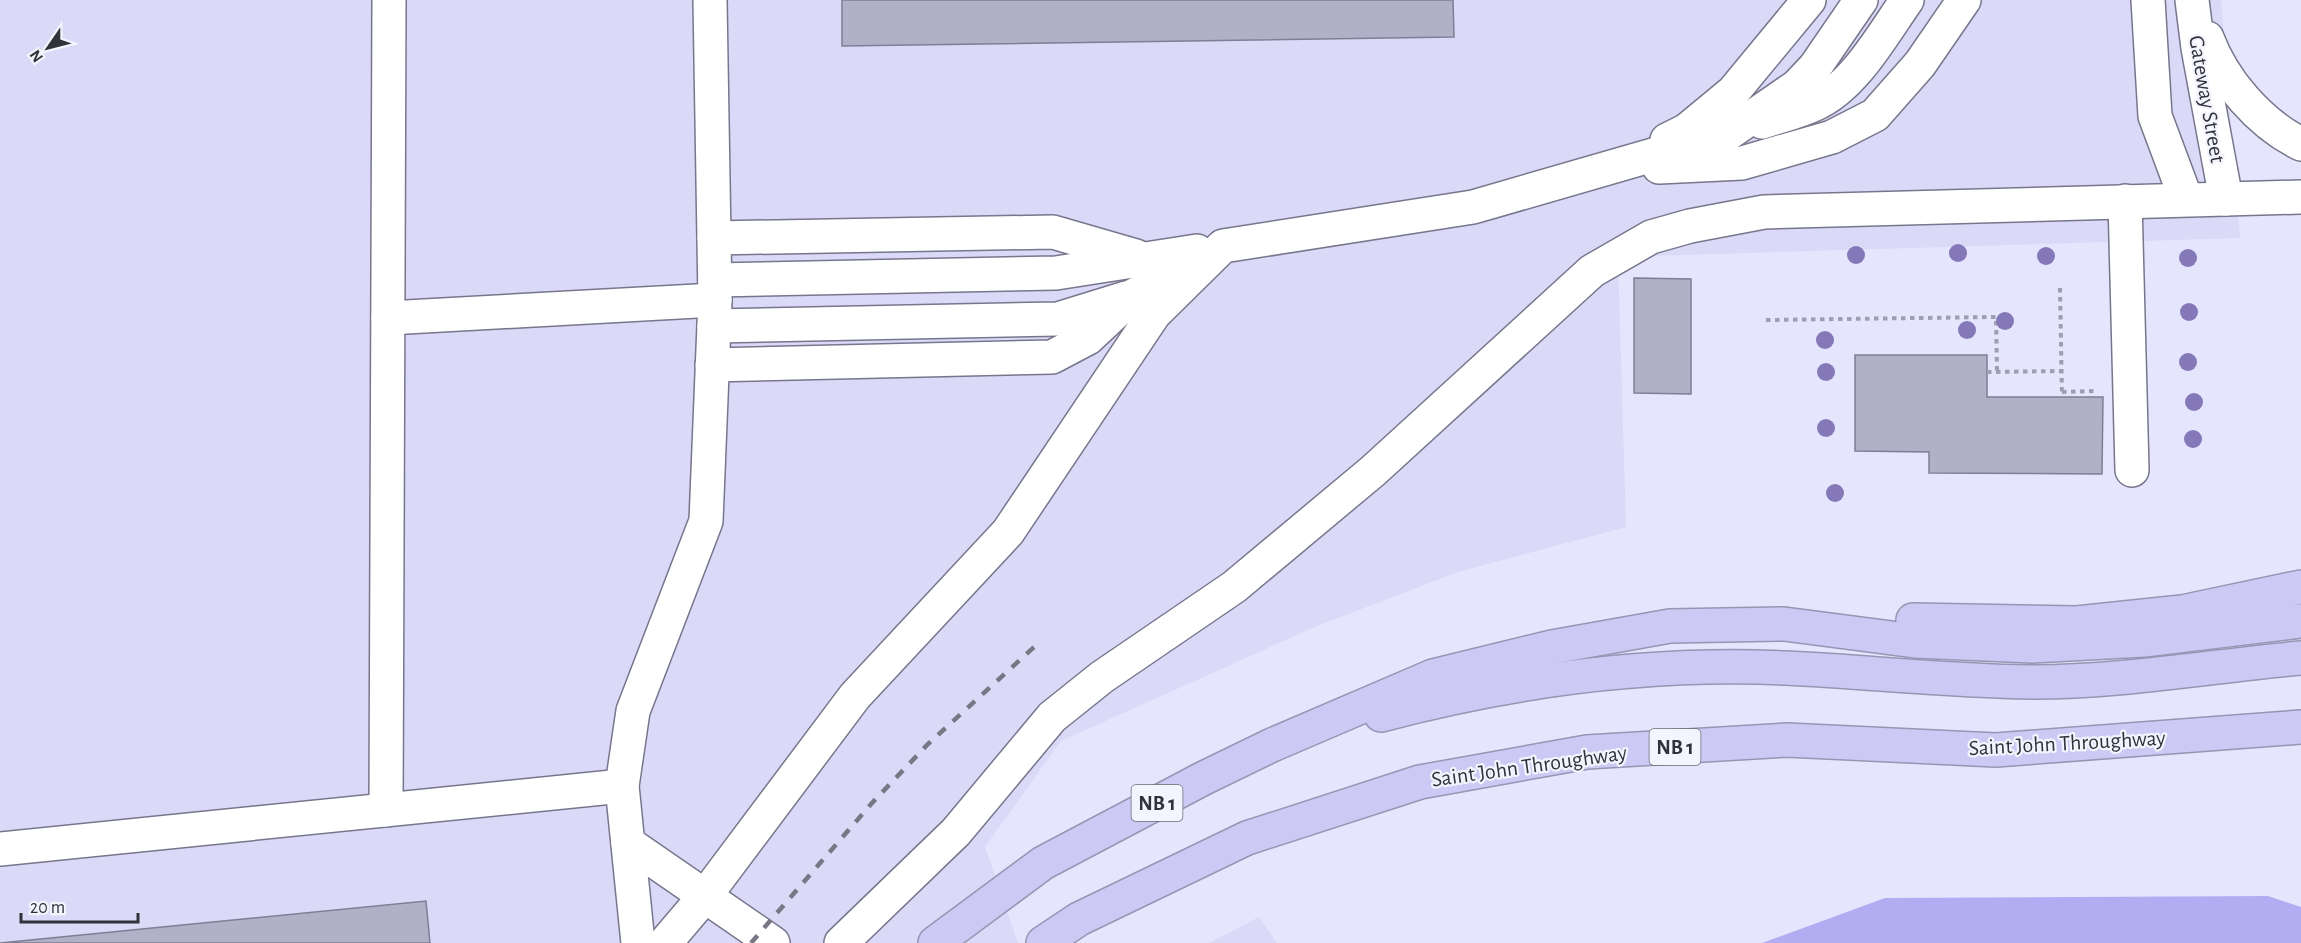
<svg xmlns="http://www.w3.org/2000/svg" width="2301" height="943" viewBox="0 0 2301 943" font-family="'Alegreya Sans',sans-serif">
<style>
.built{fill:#dad9f7}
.water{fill:#b2adf2}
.building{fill:#b0b0c7;stroke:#7f7e94;stroke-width:1.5}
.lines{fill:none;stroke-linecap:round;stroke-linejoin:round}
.minor-casing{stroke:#77768c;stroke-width:36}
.highway-casing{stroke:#9695b3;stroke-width:36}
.path{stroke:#9e9eb0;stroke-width:4;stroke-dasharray:4.5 4.5;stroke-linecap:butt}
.minor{stroke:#fff;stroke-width:33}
.highway{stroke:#cccaf4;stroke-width:33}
.rail{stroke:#777785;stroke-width:4.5;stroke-dasharray:10 10;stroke-linecap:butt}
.tree{fill:#8578b8}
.labels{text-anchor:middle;stroke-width:4.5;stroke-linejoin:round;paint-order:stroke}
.shield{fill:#f4f4fe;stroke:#6c6c76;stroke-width:1.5}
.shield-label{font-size:21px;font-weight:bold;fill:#32323b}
.street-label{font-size:22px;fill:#32323b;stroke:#f4f4fe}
</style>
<rect width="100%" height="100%" fill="#e5e5fd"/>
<!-- built -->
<g class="built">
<polygon points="0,0 2221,0 2240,238 1618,257 1626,527 1458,572 1317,626 1061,741 985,847 1018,943 0,943"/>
<polygon points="1259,917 1277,943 1209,943"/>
</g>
<!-- water -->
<polygon class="water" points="2268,896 2301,907 2301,943 1762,943 1885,898"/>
<!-- building -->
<g class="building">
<polygon points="842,0 1453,0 1454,37 842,46"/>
<polygon points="1634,278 1691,279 1691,394 1634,393"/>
<polygon points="1855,355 1987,355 1987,397 2103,397 2102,474 1929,473 1929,452 1855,451"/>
<polygon points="426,901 430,943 0,943"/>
</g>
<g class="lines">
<defs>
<g id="minor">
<polyline points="2148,0 2155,116 2186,199"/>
<polyline points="2192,0 2198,48 2226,199"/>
<path d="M2207,38C2223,81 2259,123 2301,144"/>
<path d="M1762,122C1780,116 1799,112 1815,104C1854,87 1883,34 1907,0"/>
<polyline points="1667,140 1687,130 1733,92 1809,0"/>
<polyline points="1659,167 1742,163 1832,137 1875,115 1920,64 1964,0"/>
<polyline points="2125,201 2132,470"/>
<polyline points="714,238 1053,232 1136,256"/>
<polyline points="715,280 1056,273 1197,251"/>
<polyline points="388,318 715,300"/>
<polyline points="714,326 1058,319 1126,298"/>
<polyline points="712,365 1052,357 1088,338 1133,296 1187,266"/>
<polyline points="386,810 389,0"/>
<polyline points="628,843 773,943"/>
<polyline points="0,849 622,786"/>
<polyline points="638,943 622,786 633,711 706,521 715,300 710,0"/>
<polyline points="665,943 705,896 855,696 1008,532 1154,314 1223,246 1473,207 1729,133 1797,86 1815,67 1861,0"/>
<polyline points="841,943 956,832 1052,717 1102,677 1234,587 1373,471 1592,271 1651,237 1690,226 1764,212 2301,197"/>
</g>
<g id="highway">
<polyline points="1913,620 2077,623 2182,612 2301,587"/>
<path d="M1381,715C1513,680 1649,662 1786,668C1868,672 1950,681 2032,682C2123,682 2212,666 2301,658"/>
<polyline points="935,943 1043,863 1204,778 1272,745 1433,676 1552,647 1670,626 1784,624 1915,641 2032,646 2144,640 2301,621"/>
<polyline points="1043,943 1079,919 1247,838 1420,782 1587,752 1787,740 1996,750 2301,727"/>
</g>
</defs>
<!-- minor casing -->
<use href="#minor" class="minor-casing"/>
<!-- highway casing -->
<use href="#highway" class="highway-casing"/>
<!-- path -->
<g class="path">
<polyline points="2060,288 2062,397"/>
<polyline points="1766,320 1996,317 1997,371"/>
<polyline points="1987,372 2062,371"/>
<polyline points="2062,392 2094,391"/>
</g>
<!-- minor -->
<use href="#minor" class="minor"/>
<!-- highway -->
<use href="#highway" class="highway"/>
<!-- rail -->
<polyline class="rail" points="751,943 872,803 928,744 1034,647"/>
</g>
<!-- trees -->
<g class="tree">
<circle cx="1958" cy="253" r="9"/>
<circle cx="1856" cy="255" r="9"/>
<circle cx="2046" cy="256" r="9"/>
<circle cx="2188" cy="258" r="9"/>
<circle cx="2189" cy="312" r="9"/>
<circle cx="2005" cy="321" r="9"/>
<circle cx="1967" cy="330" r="9"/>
<circle cx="1825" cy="340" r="9"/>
<circle cx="2188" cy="362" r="9"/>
<circle cx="1826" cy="372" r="9"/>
<circle cx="2194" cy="402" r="9"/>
<circle cx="1826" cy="428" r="9"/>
<circle cx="2193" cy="439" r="9"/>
<circle cx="1835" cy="493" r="9"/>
</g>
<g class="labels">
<!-- shield labels -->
<g class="shield">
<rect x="1649.5" y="729" width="51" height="36" rx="4.5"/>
<rect x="1131.5" y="785" width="51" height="36" rx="4.5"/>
</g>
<g class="shield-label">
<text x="1675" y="754">NB 1</text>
<text x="1157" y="810">NB 1</text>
</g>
<!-- street labels -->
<g class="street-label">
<text transform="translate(2208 99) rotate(80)" y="8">Gateway Street</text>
<text transform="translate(2067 742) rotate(-3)" y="8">Saint John Throughway</text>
<text transform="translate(1529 765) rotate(-8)" y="8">Saint John Throughway</text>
</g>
</g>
<!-- north arrow -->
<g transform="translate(48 48) rotate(235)" stroke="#f4f4fe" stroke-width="4.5" paint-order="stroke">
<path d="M0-4.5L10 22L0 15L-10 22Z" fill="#32323b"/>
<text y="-9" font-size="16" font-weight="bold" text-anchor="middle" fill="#32323b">N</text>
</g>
<!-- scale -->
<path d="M21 913v9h117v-9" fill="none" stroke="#32323b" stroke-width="3"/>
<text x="30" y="913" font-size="18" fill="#32323b" stroke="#f4f4fe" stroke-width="4.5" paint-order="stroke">20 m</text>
</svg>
